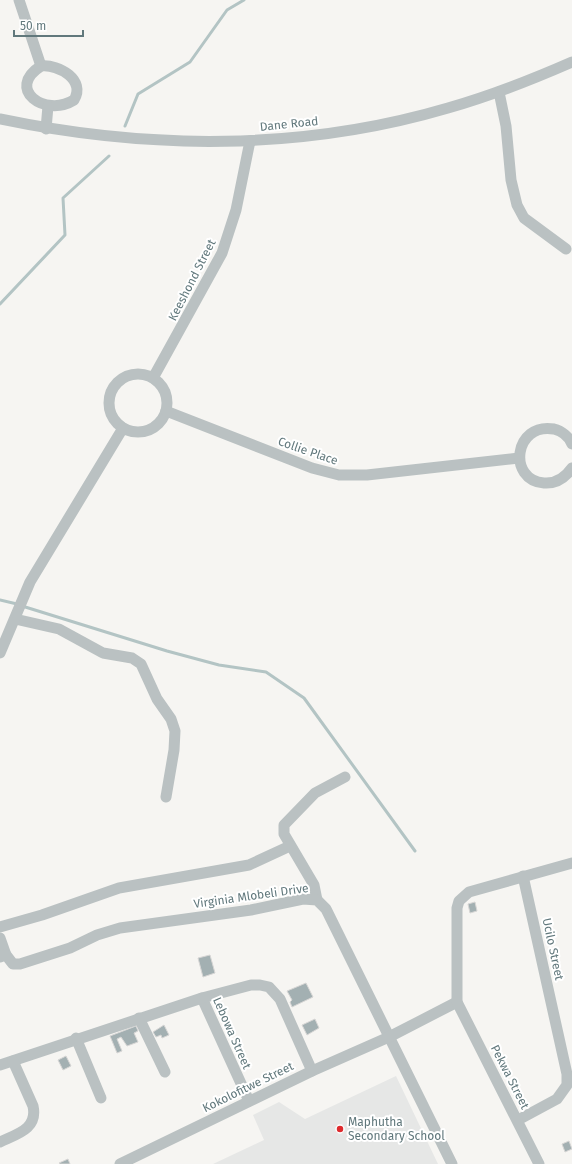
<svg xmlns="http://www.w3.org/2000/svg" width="572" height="1164" viewBox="0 0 572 1164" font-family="'Fira Sans',sans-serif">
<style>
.built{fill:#e6e7e6}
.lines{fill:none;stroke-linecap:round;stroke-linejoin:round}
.stream{stroke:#b3c4c4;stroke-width:3}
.building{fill:#a3b0b2;stroke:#d7d6d5}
.minor{stroke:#bac1c2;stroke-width:11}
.poi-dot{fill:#de2a2d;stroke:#fff;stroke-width:1.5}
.labels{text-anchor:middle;stroke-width:4;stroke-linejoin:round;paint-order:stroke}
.street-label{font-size:12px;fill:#61787c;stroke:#fff}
.poi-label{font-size:12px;fill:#61787c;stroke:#fff;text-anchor:start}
</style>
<rect width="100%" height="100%" fill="#f6f5f2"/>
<!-- built -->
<polygon class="built" points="396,1076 438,1164 213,1164 264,1140 253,1115 279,1102 305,1119"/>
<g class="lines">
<!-- stream -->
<g class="stream">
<polyline points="125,126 138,94 190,62 227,10 244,0"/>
<polyline points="0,304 65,235 63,198 109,156"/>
<polyline points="0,600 17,604"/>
<polyline points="22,606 167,651 219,665 266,672 304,698 415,851"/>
</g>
</g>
<!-- building -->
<g class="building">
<polygon points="475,902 477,911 470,913 468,904"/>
<polygon points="210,955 215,973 203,977 198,958"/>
<polygon points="306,983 313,997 292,1007 290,1002 292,1000 287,991"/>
<polygon points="315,1019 319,1028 307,1035 302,1025"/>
<polygon points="164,1025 169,1035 162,1038 161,1035 156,1037 153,1032"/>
<polygon points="136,1026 138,1031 134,1033 138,1042 127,1046 121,1037 117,1039 122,1051 117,1053 110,1036"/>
<polygon points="66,1056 71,1066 63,1070 58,1060"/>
<polygon points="569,1141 572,1149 565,1152 562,1144"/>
<polygon points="68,1159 70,1164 60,1164 59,1163"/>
</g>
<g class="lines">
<!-- minor -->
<g class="minor">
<polyline points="19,0 41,66"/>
<path d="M41,66C59,64 86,80 74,100C45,118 5,89 41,66Z"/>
<polyline points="499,92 506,126 511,180 517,205 524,218 566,249"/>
<path d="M0,119C148,150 302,151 448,108C490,96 531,80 572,62"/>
<polyline points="46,129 48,106"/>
<circle cx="138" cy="403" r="29"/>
<polyline points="153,378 222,253 236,210 250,141"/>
<polyline points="166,411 312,468 339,475 367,475 519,458"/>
<path d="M572,444C569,437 562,431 554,429C514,422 507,480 544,483C556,484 565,478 572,468"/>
<polyline points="15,619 59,629 103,653 132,658 141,664 157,699 171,719 175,731 174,750 166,797"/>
<polyline points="0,653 30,582 123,428"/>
<polyline points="317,900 314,885 284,834 284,825 315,793 345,777"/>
<polyline points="0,927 42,915 119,888 249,865 290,846"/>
<polyline points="0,938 6,955"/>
<polyline points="0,957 6,955 13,964 20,964 70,948 97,935 120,928 251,910 303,899 317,900 326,909 452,1164"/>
<polyline points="202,998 249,1101"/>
<polyline points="139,1018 165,1072"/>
<polyline points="76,1038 101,1098"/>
<polyline points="0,1065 202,998 251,985 260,985 269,987 280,999 312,1071"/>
<polyline points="518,1120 557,1099 567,1085 567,1074 523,876"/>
<path d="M0,1142C17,1134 38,1129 33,1106L13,1061"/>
<polyline points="120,1164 312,1071 389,1037 457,1002"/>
<polyline points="539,1164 457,1002 457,908 459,901 469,892 572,863"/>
</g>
</g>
<!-- markers -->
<circle class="poi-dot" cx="340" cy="1129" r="4"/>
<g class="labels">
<!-- street labels -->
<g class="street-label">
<text transform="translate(289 124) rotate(-6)" y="4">Dane Road</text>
<text transform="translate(192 280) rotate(-63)" y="4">Keeshond Street</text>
<text transform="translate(308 451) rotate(19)" y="4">Collie Place</text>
<text transform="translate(251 896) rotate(-8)" y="4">Virginia Mlobeli Drive</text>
<text transform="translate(553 949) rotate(78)" y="4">Ucilo Street</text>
<text transform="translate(232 1033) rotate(66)" y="4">Lebowa Street</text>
<text transform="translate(510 1077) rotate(63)" y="4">Pekwa Street</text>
<text transform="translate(248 1087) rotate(-26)" y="4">Kokolofitwe Street</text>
</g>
<!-- poi labels -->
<g class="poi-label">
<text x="348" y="1126">Maphutha<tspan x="348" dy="14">Secondary School</tspan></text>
</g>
</g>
<!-- scale -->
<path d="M14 30v6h69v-6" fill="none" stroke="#61787c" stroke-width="2"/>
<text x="20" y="30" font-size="12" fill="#61787c" stroke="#ffffff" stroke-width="3" paint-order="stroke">50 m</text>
</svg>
